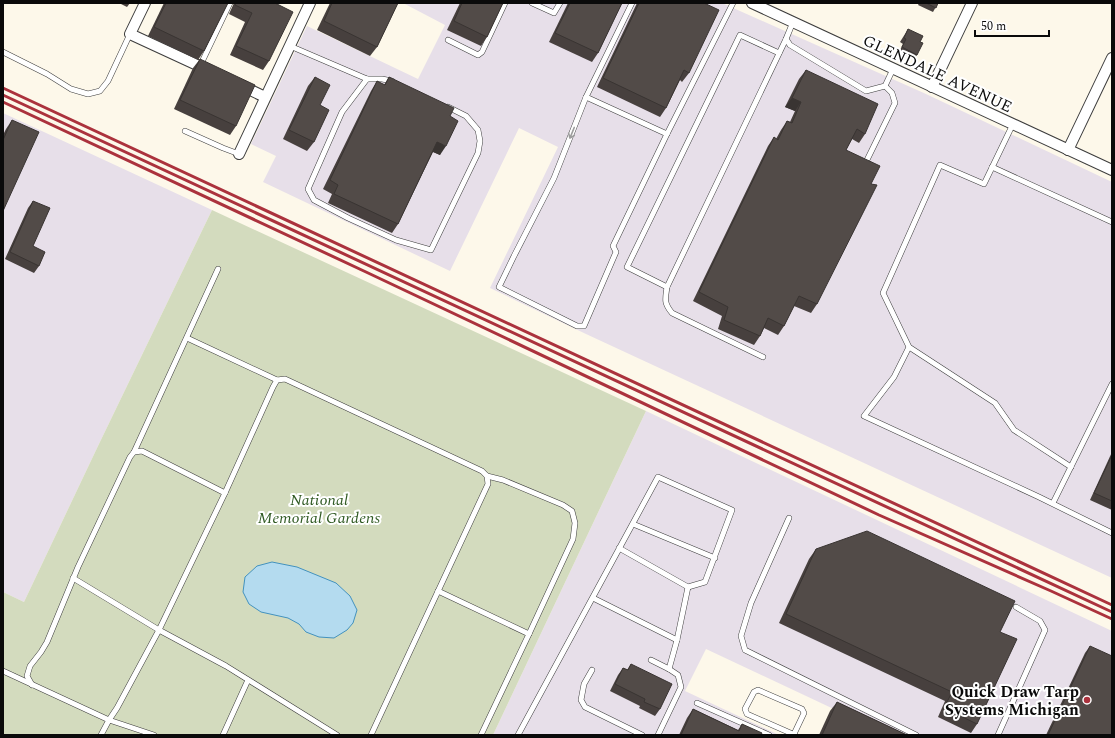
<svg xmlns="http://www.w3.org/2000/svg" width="1115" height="738" viewBox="0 0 1115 738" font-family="Spectral,serif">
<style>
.industrial{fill:#e7dfe9}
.cemetery{fill:#d3dbbe}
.water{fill:#b4dbef;stroke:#4392be}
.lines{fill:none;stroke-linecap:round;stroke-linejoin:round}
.lane-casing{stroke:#3d3d3d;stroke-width:6}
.street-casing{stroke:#3d3d3d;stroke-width:12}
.lane{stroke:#fff;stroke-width:5}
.street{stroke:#fff;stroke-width:10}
.rail{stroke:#ab323d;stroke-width:3}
.wall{fill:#47403e}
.shaded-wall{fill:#393432}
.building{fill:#524b48;stroke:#393432}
.oneway{stroke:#9d9d9d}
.poi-dot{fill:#ab323d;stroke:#fff;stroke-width:1.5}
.labels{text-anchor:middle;stroke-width:4;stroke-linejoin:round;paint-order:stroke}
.street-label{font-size:16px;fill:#0a0a0a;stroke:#fff}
.park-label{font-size:16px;font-style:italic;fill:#305a23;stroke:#fff}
.poi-label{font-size:16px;font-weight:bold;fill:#0a0a0a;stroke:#fff;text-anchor:end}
</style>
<rect width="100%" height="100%" fill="#fdf8ea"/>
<!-- industrial -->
<g class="industrial">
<polygon points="403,3 722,3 926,94 1112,182 1112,578 586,334 490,288 558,147 519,128 450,271 263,182 276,156 251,144 307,26 418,79 445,25"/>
<polygon points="3,113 212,210 98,446 24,602 3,592"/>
<polygon points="646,411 1112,631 1112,735 889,735 706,649 685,691 779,735 493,735"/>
</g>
<!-- cemetery -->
<polygon class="cemetery" points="212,210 646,411 493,735 3,735 3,592 24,602 98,446"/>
<!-- water -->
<polygon class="water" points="272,562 297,567 336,583 350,596 357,610 353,623 347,630 334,638 319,637 306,632 299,624 288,618 261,612 249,604 243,592 245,577 257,566"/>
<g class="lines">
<defs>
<g id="lane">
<polyline points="532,3 554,13 560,3"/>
<polyline points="632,3 586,97 667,134 733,3"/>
<polyline points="793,22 786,39 790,45 866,91 885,86 893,69"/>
<polyline points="448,40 478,55 482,52 505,3"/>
<polyline points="290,46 367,79 382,79 392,81"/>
<polyline points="3,52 47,74 71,89 88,94 100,91 108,81 130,34"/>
<polyline points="200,66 230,3"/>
<polyline points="367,79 342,112 308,189 314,200 348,218 396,240 431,250 478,153 480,141 478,130 466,116 448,107"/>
<polyline points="586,97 554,178 514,256 499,287 577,326 584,326 616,252 613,246 667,134"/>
<polyline points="1013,124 984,184 940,165 883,293 909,347 894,377 864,416 1039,497 1112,533"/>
<polyline points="185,131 223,148 239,154"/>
<polyline points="865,164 895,103 892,93 885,86"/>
<polyline points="992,167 1112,222"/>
<polyline points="667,287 627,267 740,35 779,53"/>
<polyline points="187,338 277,380"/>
<polyline points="909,347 995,403 1014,430 1071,467"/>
<path d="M763,357L672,313C664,303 665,300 667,287L786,39"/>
<polyline points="134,452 218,269"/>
<polyline points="487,476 503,480 563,505 572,511 575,523 573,539 529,634"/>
<polyline points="1053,503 1112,384"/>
<polyline points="789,518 751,603 741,636 745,650 916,735"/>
<polyline points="633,524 715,558"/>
<polyline points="73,578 159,630 226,666 337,735"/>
<polyline points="438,591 529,634 481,735"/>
<polyline points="593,598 677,640"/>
<polyline points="651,660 669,669 678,675 681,687 658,735"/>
<polyline points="669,669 677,640 688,587"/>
<polyline points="592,670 584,684 581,700 585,707 642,735"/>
<polyline points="3,671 109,720 154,735"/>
<polyline points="32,685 27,676 30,666 41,652 47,642 78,567 130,457 134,452 142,451 225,493"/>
<polyline points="697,703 769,735"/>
<polyline points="794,734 804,713 802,709 758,690 754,692 745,709 747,714 795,735"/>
<polyline points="101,735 109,720 117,708 159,630 225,493 273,387 277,380 285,379 482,471 487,476 488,484 371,735"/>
<polyline points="223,735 248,680"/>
<path d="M518,735C565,649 611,563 658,477L732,510L705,582L688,587L619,548"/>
<polyline points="998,735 1045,630 1040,621 1016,607"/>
</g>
<g id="street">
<polyline points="145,3 130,34 208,70"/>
<polyline points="752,3 1112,170"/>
<polyline points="240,85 265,97"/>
<polyline points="932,87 972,3"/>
<polyline points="1068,150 1112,58"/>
<polyline points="239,154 310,3"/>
</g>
</defs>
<!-- lane casing -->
<use href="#lane" class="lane-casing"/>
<!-- street casing -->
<use href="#street" class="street-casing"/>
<!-- lane -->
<use href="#lane" class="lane"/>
<!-- street -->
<use href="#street" class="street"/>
<!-- rail -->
<g class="rail">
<polyline points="3,88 1112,605"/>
<polyline points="3,95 1112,612"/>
<polyline points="3,102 366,272 879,515 1051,591 1112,619"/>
</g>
</g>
<!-- wall -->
<g class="wall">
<polygon points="119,3 130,3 127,7"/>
<polygon points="164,3 228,3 204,51 198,60 148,36"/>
<polygon points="234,3 275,3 269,61 263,70 230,55 245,22 229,14"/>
<polygon points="330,3 398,3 377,47 370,56 317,30"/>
<polygon points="460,3 503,3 487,37 481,46 447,30"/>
<polygon points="568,3 622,3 598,53 592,62 549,42"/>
<polygon points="637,3 704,3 689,73 682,82 680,80 666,108 660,117 597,87"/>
<polygon points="919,3 938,3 933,12 918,5"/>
<polygon points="908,29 920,42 917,55 914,59 899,52 903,44 900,42 905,34"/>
<polygon points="200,59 236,126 230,135 174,109 193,68"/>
<polygon points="806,70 865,134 859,143 852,139 846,150 871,184 817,304 811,313 794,306 784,326 778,335 764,328 760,336 754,345 718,329 722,316 693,301 768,146 774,137 776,139 781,130 787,121 790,122 795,111 785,107 799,79"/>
<polygon points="315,77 320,105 314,142 307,151 283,139 308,86"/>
<polygon points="389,77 450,116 440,155 433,152 398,224 392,233 328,203 332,194 323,189 371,91 377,81 384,85"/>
<polygon points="12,120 3,211 3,135 6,129"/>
<polygon points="33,201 33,246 39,266 34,273 5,259 28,208"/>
<polygon points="1112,452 1112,510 1090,500"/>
<polygon points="816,549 1000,632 977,724 971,733 938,717 945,701 779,623 809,559"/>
<polygon points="1090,646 1112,735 1046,735 1085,653"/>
<polygon points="631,664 660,709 655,716 639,708 640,706 610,691 618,675 623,668 627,670"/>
<polygon points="837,702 907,735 819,735 830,711"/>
<polygon points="693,709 738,730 742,724 761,735 679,735 687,718"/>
</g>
<!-- shaded-wall -->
<g class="shaded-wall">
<polygon points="792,98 801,102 795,111 785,107"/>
<polygon points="437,142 446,146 440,155 431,151"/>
</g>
<!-- building -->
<g class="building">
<polygon points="166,3 228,3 204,51 154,27"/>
<polygon points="236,3 275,3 293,12 269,61 236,46 252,13 235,5"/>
<polygon points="332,3 398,3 377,47 324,21"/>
<polygon points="462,3 503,3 487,37 454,21"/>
<polygon points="570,3 622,3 598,53 555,33"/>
<polygon points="639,3 704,3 719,10 689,73 684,70 666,108 603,78"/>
<polygon points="926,3 938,3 936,8"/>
<polygon points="908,29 923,36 920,42 923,43 917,55 902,47 906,39 904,38"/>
<polygon points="200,59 255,85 236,126 180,100"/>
<polygon points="806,70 878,104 865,134 857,129 846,150 880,166 871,184 877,185 817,304 799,296 784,326 768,318 760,336 724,320 728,307 699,292 774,137 778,140 787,121 792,123 801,102 792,98"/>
<polygon points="315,77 330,85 320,105 329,110 314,142 289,130"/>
<polygon points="389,77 454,108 450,116 458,121 446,146 437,142 398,224 334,194 338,185 330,180 377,81 385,85"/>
<polygon points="12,120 39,132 3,211 3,140"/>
<polygon points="33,201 50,208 33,246 45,252 39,266 10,252"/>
<polygon points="1112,455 1112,501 1094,493"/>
<polygon points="867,531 1015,601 1000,632 1017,639 977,724 944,708 952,692 786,614 816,549"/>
<polygon points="1090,646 1112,656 1112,735 1048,735"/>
<polygon points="631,664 672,684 660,709 644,702 645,699 615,684 623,668 628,670"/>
<polygon points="837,702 907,735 822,735"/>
<polygon points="693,709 739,731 742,724 762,733 761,735 681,735"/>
</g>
<!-- one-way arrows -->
<defs><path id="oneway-shaft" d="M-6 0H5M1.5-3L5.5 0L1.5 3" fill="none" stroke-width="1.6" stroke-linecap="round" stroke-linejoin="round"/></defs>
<use class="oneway" href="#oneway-shaft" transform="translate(572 133) rotate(112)"/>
<!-- markers -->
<circle class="poi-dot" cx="1087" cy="700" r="4"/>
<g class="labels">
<!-- street labels -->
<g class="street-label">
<text transform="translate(938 73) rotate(25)" y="6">GLENDALE AVENUE</text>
</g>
<!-- park labels -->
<g class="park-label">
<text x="319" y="505">National<tspan x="319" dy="18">Memorial Gardens</tspan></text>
</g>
<!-- poi labels -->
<g class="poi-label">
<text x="1079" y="697">Quick Draw Tarp<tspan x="1079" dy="18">Systems Michigan</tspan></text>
</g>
</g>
<!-- border -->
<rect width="1115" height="738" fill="none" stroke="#0a0a0a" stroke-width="8"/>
<!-- scale -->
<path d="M975 30v6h74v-6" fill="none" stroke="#0a0a0a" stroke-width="2"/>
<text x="981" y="30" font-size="12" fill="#0a0a0a" stroke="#ffffff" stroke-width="3" paint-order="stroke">50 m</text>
</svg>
